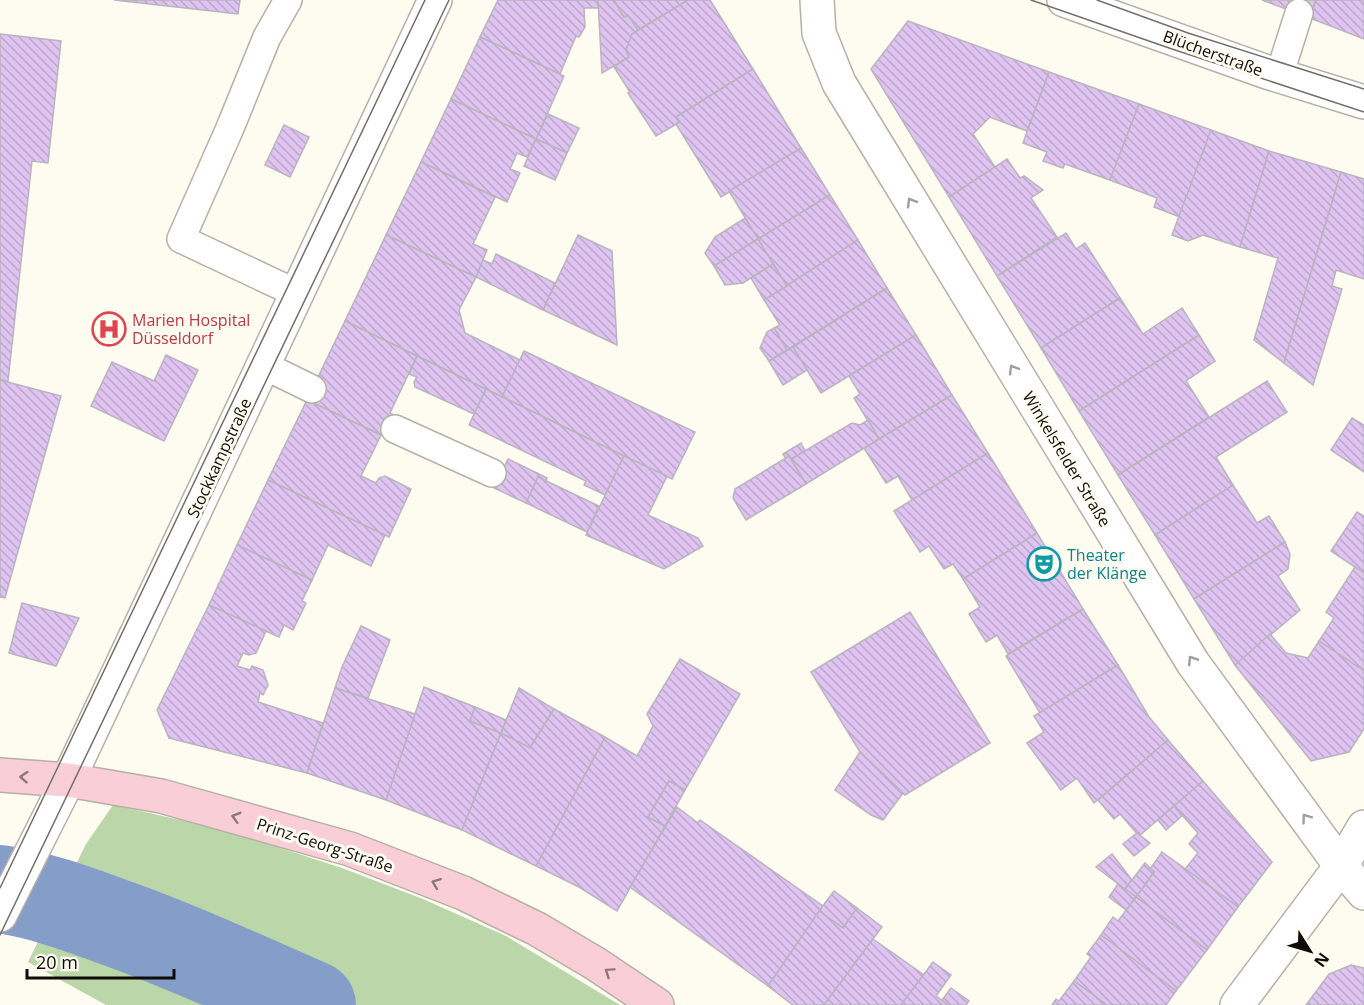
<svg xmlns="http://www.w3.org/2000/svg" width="1364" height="1005" viewBox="0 0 1364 1005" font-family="'Open Sans',sans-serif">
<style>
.green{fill:#bbd6a8}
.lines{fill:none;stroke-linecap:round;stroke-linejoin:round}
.river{stroke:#859ec9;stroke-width:88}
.building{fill:url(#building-back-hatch);stroke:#b9b4bd;stroke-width:1.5}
.service-casing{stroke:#b4b1a7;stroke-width:30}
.minor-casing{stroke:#b4b1a7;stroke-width:36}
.secondary-casing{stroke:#b4b1a7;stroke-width:36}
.service{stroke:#fff;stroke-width:27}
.minor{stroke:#fff;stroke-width:33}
.secondary{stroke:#f9ced7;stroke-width:33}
.tram{stroke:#72706a;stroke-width:1.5}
.oneway{stroke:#9e9e9d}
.oneway2{stroke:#8f777a}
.labels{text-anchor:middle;stroke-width:6;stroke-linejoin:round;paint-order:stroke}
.street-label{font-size:16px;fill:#0d0c09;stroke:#fefbf1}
.health-label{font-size:16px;fill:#be3a42;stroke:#fefbf1;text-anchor:start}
.culture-label{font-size:16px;fill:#0d838f;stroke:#fefbf1;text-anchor:start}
</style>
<defs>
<pattern id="building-back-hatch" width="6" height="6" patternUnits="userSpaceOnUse" patternTransform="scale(1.5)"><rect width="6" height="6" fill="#dfc4f2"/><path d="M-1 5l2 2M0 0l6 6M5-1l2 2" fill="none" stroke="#bea7ce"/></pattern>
</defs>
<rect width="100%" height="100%" fill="#fefbf1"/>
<!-- green -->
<polygon class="green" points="113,805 225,830 342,868 423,899 506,936 620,1005 106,1005 28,962 86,844"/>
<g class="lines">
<!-- river -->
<path class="river" d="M0,889C42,895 83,911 122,925C187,949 249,977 312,1005"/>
</g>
<!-- building -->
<g class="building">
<polygon points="114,0 240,0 238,14"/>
<polygon points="498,0 598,0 598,8 584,8 585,27 579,37 576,36 560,74 480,37"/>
<polygon points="598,0 614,0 624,17 628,15 638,30 632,34 626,50 629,57 602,73"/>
<polygon points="614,0 688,0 638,30 628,15 624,17"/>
<polygon points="688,0 710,0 753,69 676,117 680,122 656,136 628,93 630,92 614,67 629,57 626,50 632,34"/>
<polygon points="1262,0 1316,0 1310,18"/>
<polygon points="1316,0 1364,0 1364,39 1310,18"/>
<polygon points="908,21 1049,72 1027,131 990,117 973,134 995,167 949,197 871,69"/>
<polygon points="0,34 61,41 48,163 32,161 8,381 0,380"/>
<polygon points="480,37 564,76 536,139 451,99"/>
<polygon points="753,69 801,148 721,197 676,124 680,122 676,117"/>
<polygon points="1049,72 1139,104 1110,180 1065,164 1063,168 1043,161 1047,152 1023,143"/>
<polygon points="451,99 536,139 527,157 517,153 510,169 520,173 507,202 421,162"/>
<polygon points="1139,104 1211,130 1180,217 1154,207 1157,198 1110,180"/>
<polygon points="548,114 579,128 567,153 536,139"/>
<polygon points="284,125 309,137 290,177 265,165"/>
<polygon points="1211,130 1269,151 1240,247 1203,235 1188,241 1172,235"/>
<polygon points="536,139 567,153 555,180 524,166"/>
<polygon points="801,148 830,195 758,239 729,191"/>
<polygon points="1269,151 1341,172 1284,363 1254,340 1278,258 1240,247"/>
<polygon points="1007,159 1020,178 1024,176 1043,190 1031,198 1057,237 997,276 949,197"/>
<polygon points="421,162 495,197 473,244 487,250 476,277 386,235"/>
<polygon points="1341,172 1364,179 1364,279 1336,270 1332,286 1342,289 1313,385 1284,363"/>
<polygon points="830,195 858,240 787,286 758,239"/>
<polygon points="745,218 758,239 714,266 705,253 715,237"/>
<polygon points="1066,233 1076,249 1085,243 1120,298 1041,348 997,276"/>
<polygon points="386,235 476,277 459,310 465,333 520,360 502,397 345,321"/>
<polygon points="578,235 612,251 617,345 543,310"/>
<polygon points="758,239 773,264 743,283 725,285 714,266"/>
<polygon points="858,240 887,288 787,350 774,328 780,325 764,300"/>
<polygon points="496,254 555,283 543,310 476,277 483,260 492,264"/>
<polygon points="773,264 787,286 764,300 751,278"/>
<polygon points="887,288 916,335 821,393 793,347"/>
<polygon points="1120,298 1143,334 1182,308 1199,335 1079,411 1041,348"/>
<polygon points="345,321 417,356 390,413 400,418 390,439 307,400"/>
<polygon points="774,328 787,350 769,361 760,348 767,332"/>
<polygon points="916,335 952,395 879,439 854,398 860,394 849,376"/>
<polygon points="1199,335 1215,361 1186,381 1209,417 1118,475 1079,411"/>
<polygon points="793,347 807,370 783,385 769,361"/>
<polygon points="524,351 695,432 672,479 502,397"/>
<polygon points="166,355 198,370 164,441 91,406 112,362 154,381"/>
<polygon points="417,356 486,389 474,414 415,387 414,382 417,377 409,374"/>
<polygon points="0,380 61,396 5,598 0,597"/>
<polygon points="1267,381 1287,412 1216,457 1233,485 1155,535 1118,475"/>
<polygon points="486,389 624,456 605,495 584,485 586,481 469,425"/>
<polygon points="952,395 988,453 912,500 898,476 886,483 864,448"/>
<polygon points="307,400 381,435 361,476 376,483 379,478 385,476 411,489 389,537 268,480"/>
<polygon points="1352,418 1364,425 1364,472 1331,450"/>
<polygon points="868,420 879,439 806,484 791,459 852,423 860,425"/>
<polygon points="801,443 805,451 791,459 789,456 786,459 783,454"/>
<polygon points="988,453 1037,533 963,579 953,564 944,569 929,546 920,552 894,511"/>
<polygon points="624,456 667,476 648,515 698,538 703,546 664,569 586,535"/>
<polygon points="789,456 806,484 746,520 733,498 735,489"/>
<polygon points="508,459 547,478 546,481 538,477 526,503 494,488"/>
<polygon points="538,477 599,506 587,532 526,503"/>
<polygon points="268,480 385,535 371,566 328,545 312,580 237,545"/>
<polygon points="1233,485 1257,523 1269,516 1285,542 1194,599 1155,535"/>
<polygon points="1357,512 1364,516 1364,573 1331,551"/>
<polygon points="1037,533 1083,609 1008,654 997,635 986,642 969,614 980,607 963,579"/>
<polygon points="1285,542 1290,554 1288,569 1278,576 1300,610 1235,665 1194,599"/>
<polygon points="237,545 312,580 302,601 306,603 293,630 284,625 279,637 209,605"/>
<polygon points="1355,567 1364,573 1364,671 1319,641 1334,618 1326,612"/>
<polygon points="22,603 79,618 56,666 9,653"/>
<polygon points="209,605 266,631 256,653 249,655 243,653 237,666 250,670 252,666 263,670 268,685 263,695 260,693 258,702 323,723 307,773 169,738 157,710"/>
<polygon points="1083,609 1118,665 1040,713 1006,656"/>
<polygon points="910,612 990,743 905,795 860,752 811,672"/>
<polygon points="361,626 390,640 368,698 335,688 342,667"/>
<polygon points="1270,634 1286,653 1308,658 1319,641 1364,671 1364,729 1349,752 1311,761 1235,665"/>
<polygon points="680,659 740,694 685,790 669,781 648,817 665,826 617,911 579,887 536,866 605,737 637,756 653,726 647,714"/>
<polygon points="1118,665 1149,717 1168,740 1094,803 1077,778 1061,790 1027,743 1044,732 1034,716"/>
<polygon points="424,687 475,707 470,721 501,733 462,830 386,800"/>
<polygon points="335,688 415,714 386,800 307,773"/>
<polygon points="519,688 554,709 530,748 501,733"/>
<polygon points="475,707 506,720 501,733 470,721"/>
<polygon points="554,709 605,737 536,866 462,830 501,733 530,748"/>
<polygon points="1168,740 1203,781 1139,836 1120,814 1114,819 1098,800"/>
<polygon points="860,752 903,793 883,820 871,815 835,790"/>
<polygon points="669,781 685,790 665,826 648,817"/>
<polygon points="1203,781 1272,862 1238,907 1185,869 1198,853 1189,844 1198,833 1174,806"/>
<polygon points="1174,806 1182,816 1166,830 1158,820"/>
<polygon points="677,807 698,823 700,820 823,906 768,986 630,887"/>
<polygon points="1137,833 1150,843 1134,856 1123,844"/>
<polygon points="1162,852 1238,907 1207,950 1136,897 1154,872 1150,869"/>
<polygon points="1112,854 1132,880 1125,889 1096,867"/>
<polygon points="1145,863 1154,872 1136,897 1125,889"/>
<polygon points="1118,884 1136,897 1126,910 1109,897"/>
<polygon points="834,891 857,908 843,928 819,911"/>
<polygon points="1136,897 1207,950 1176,991 1101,935 1113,917 1118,921"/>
<polygon points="857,908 882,927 824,1005 793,1005 768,986 819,911 843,928"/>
<polygon points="1101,935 1176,991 1166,1005 1107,1005 1074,981 1091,957 1087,954"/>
<polygon points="873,939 924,975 901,1005 824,1005"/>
<polygon points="933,962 951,975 936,996 949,1005 901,1005"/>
<polygon points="1351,965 1364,968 1364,1005 1306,1005 1329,974"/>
<polygon points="1074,981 1107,1005 1052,1005 1056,999 1059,1001"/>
<polygon points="951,988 969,1001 966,1005 949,1005 942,1000"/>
</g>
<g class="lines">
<defs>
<g id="service">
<polyline points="288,0 267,37 230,128 181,239 298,294"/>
<polyline points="1279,76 1299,13"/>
<polyline points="263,365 312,389"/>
<polyline points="395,429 492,473"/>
</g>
<g id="minor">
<polyline points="817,0 819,33 839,83 1193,663 1341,866 1364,893"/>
<polyline points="1064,0 1267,72 1364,102"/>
<polyline points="0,915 68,780 435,0"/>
<polyline points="1237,1005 1341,866 1364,827"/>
</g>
<polyline id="secondary" points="0,775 68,780 161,796 350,849 463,893 537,929 596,964 657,1005"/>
</defs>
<!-- service casing -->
<use href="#service" class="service-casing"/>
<!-- minor casing -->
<use href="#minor" class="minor-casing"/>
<!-- secondary casing -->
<use href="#secondary" class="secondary-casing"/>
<!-- service -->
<use href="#service" class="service"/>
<!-- minor -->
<use href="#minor" class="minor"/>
<!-- secondary -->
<use href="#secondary" class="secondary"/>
<!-- tram -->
<g class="tram">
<polyline points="1031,0 1172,49 1364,112"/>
<polyline points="1097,0 1188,33 1364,89"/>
<polyline points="0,888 425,0"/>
<polyline points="0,935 449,0"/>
</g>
</g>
<!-- one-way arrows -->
<defs><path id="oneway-chevron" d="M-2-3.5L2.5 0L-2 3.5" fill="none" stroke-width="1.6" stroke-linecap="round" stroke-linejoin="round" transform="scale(1.5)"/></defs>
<g class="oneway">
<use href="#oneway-chevron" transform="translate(911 202) rotate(-121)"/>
<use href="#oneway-chevron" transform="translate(1013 369) rotate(-121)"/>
<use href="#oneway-chevron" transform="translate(1192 660) rotate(-123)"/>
<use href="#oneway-chevron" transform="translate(1306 818) rotate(-126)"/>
</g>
<g class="oneway2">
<use href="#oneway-chevron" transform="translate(24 777) rotate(-176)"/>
<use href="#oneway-chevron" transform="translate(236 817) rotate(-164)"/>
<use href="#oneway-chevron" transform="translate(436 883) rotate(-159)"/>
<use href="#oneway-chevron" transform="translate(609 972) rotate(-146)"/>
</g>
<!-- icons -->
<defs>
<symbol id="hospital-ring" viewBox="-11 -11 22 22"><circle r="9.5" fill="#fefbf1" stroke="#e0444e" stroke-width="1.5"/><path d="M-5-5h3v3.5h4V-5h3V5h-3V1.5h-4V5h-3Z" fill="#e0444e"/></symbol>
<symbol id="theatre-ring" viewBox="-11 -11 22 22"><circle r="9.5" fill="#fefbf1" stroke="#0f9aa8" stroke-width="1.5"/><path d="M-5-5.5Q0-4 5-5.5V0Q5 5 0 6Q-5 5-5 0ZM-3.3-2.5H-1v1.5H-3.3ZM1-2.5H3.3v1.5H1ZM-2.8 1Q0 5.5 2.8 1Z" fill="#0f9aa8"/></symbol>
</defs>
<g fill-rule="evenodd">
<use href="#hospital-ring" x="90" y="310" width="38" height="38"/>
<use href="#theatre-ring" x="1025" y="545" width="38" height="38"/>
</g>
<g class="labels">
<!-- street labels -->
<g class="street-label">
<text transform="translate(1213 53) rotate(20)" y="6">Blücherstraße</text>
<text transform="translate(219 458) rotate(-65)" y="6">Stockkampstraße</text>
<text transform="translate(1067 459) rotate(59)" y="6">Winkelsfelder Straße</text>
<text transform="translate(325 845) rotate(18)" y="6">Prinz-Georg-Straße</text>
</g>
<!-- health labels -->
<g class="health-label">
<text x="132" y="326">Marien Hospital<tspan x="132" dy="18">Düsseldorf</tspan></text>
</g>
<!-- culture labels -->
<g class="culture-label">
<text x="1067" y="561">Theater<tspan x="1067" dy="18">der Klänge</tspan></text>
</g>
</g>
<!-- north arrow -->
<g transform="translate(1310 951) rotate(127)" stroke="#fefbf1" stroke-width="4.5" paint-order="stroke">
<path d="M0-4.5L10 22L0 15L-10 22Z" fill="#0d0c09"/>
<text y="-9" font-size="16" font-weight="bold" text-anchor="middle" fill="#0d0c09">N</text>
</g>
<!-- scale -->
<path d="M27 969v9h147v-9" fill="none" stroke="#0d0c09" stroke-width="3"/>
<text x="36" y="969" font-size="18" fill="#0d0c09" stroke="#fefbf1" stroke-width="4.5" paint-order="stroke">20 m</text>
</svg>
